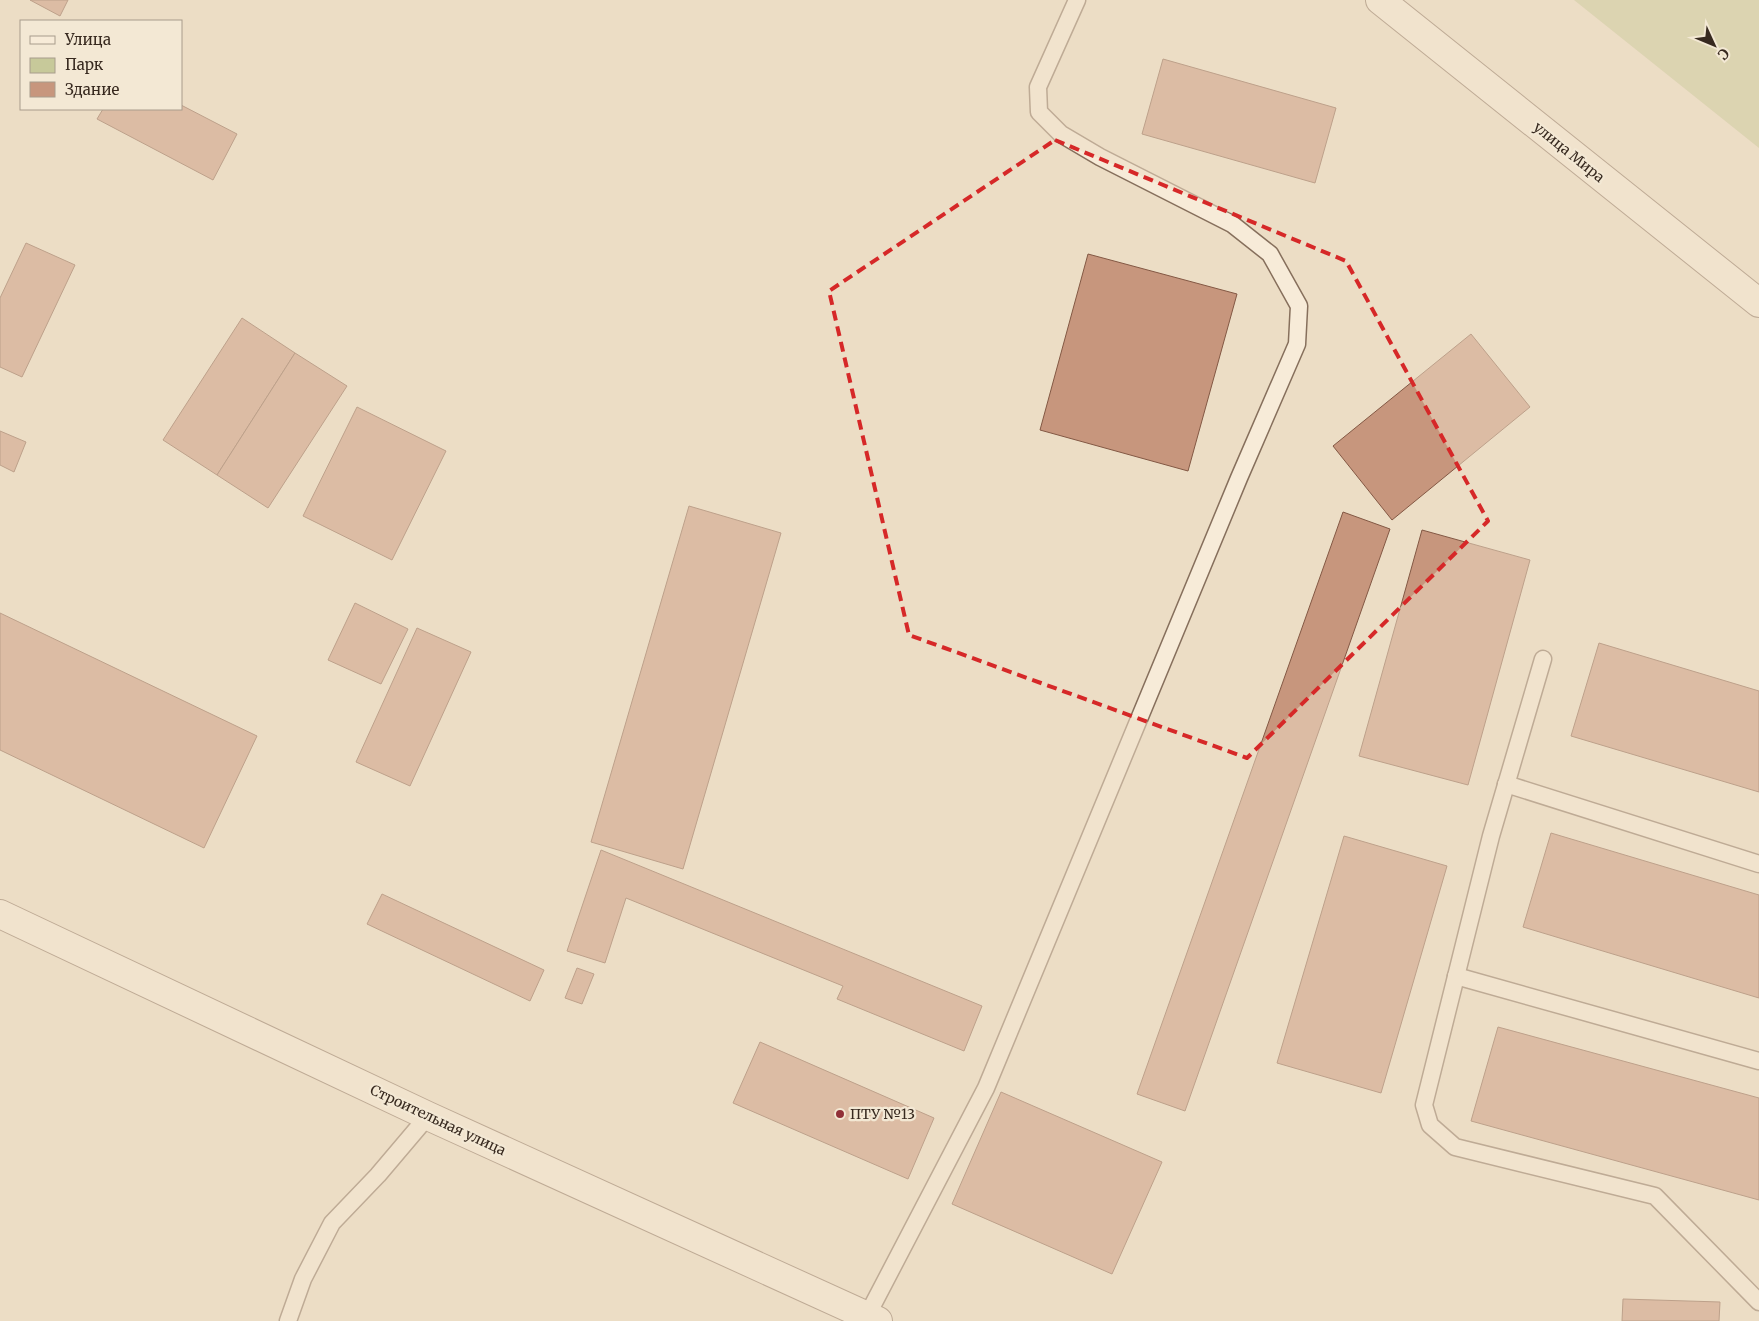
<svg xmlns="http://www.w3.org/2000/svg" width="1759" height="1321" viewBox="0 0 1759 1321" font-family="Merriweather,serif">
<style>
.green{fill:#c7c99a}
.building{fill:#c7967d;stroke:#835844}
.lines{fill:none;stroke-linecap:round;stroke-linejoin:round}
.lane-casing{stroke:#866f5c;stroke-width:19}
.street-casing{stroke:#866f5c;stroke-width:30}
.lane{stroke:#f7ebd8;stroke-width:16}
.street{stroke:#f7ebd8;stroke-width:28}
.marked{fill:none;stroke:#d62828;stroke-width:4;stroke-dasharray:10 6;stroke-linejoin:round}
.poi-dot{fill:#913038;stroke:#f3e8d4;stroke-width:2}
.labels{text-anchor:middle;stroke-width:4.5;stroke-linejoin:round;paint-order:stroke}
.street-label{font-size:14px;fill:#37291f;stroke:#f3e8d4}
.poi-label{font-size:14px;fill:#37291f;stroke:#f3e8d4;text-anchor:start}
</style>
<rect width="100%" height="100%" fill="#ecddc5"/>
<!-- green -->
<polygon class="green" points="1574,0 1759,0 1759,148"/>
<!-- building -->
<g class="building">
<polygon points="30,0 68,0 60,16"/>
<polygon points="1163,59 1336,108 1315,183 1142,134"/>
<polygon points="181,105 237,134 213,180 97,119 103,109 181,109"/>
<polygon points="26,243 75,265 22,377 0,367 0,298"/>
<polygon points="1088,254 1237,294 1188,471 1040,430"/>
<polygon points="242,318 295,353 217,475 163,440"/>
<polygon points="1471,334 1530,407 1392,520 1333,446"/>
<polygon points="295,353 347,386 268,508 217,475"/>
<polygon points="357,407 446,451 392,560 303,516"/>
<polygon points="0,431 26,442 14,472 0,465"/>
<polygon points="689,506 781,533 683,869 591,842"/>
<polygon points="1343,512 1390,529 1185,1111 1137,1094"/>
<polygon points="1422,530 1530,560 1468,785 1359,756"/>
<polygon points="355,603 408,629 381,684 328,660"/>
<polygon points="0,613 257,736 204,848 0,750"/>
<polygon points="417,628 471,652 410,786 356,762"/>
<polygon points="1599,643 1759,691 1759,792 1571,736"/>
<polygon points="1551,833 1759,895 1759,998 1523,927"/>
<polygon points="1344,836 1447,866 1381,1093 1277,1063"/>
<polygon points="601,850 982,1006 964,1051 837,999 843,986 626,898 605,963 567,951"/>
<polygon points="382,894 544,970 530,1001 367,924"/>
<polygon points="577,968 594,974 582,1004 565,998"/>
<polygon points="1498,1027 1759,1098 1759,1200 1471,1121"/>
<polygon points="760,1042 934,1118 908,1179 733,1103"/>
<polygon points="1001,1092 1162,1162 1112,1274 952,1204"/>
<polygon points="1623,1299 1720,1302 1719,1321 1622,1321"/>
</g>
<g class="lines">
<defs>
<g id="lane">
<polyline points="1543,659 1491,836 1424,1105 1430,1125 1455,1147 1655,1196 1759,1302"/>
<polyline points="1506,784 1759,864"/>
<polyline points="1456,976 1759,1061"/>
<polyline points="867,1316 986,1088 1239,478 1297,344 1299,306 1270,254 1232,224 1100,157 1061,134 1039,112 1038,87 1077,0"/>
<polyline points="288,1321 303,1279 332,1223 378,1175 428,1116"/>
</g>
<g id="street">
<polyline points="1380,0 1759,303"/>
<polyline points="0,914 428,1116 878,1321"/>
</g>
</defs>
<!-- lane casing -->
<use href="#lane" class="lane-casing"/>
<!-- street casing -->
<use href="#street" class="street-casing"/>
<!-- lane -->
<use href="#lane" class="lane"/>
<!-- street -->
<use href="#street" class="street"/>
</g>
<!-- marked area -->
<path d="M0 0H1759V1321H0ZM1055,140L1346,261L1488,521L1247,758L909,635L829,291Z" fill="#ecddc5" fill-opacity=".55" fill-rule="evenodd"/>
<path class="marked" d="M1055,140L1346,261L1488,521L1247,758L909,635L829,291Z"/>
<!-- markers -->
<circle class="poi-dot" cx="840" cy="1114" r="5"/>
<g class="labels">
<!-- street labels -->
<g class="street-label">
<text transform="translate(1569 152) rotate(39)" y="5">улица Мира</text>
<text transform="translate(438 1120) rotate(25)" y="5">Строительная улица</text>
</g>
<!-- poi labels -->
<g class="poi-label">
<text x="850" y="1119">ПТУ №13</text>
</g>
</g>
<!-- legend -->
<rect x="20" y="20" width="162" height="90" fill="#f3e8d4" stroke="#a89c8c"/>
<rect x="30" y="36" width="25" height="8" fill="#f7ebd8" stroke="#a89c8c"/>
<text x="65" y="45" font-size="15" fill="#37291f">Улица</text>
<rect x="30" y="58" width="25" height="15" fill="#c7c99a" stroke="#a89c8c"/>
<text x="65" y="70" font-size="15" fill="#37291f">Парк</text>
<rect x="30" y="82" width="25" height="15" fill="#c7967d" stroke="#a89c8c"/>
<text x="65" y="95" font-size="15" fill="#37291f">Здание</text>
<!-- north arrow -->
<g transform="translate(1714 45) rotate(134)" stroke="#f3e8d4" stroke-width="4" paint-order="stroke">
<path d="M0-4L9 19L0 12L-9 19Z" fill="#37291f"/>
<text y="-8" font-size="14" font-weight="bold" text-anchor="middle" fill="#37291f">С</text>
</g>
</svg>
